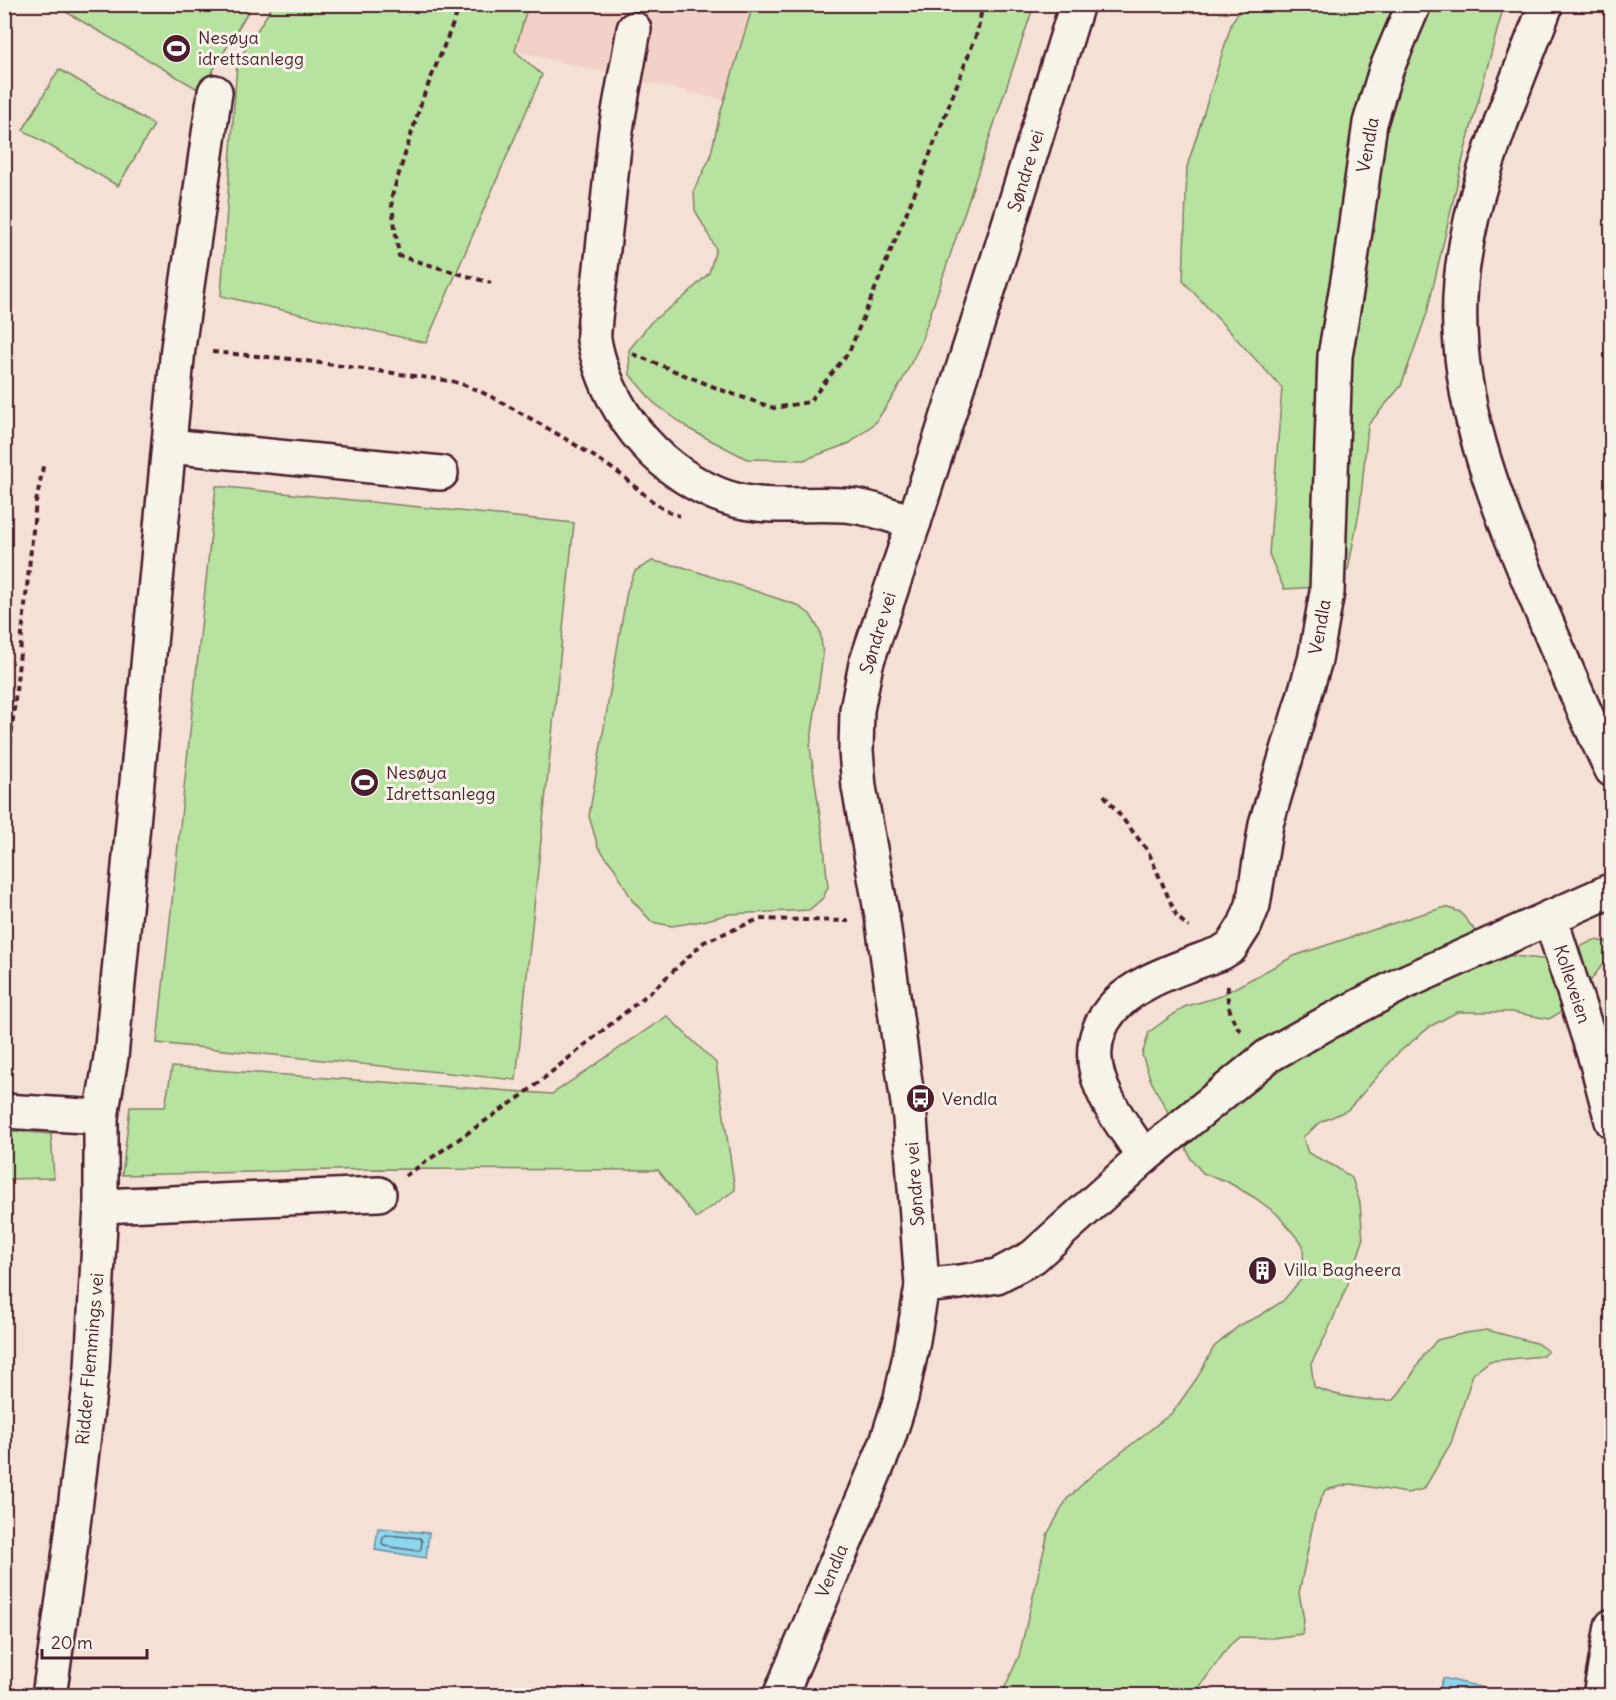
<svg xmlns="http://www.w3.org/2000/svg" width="1616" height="1700" viewBox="0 0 1616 1700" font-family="Delius,sans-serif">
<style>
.built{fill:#f2d2c8}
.green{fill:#b8e29f;stroke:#818065;stroke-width:1.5}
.water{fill:#8bd6ec;stroke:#718d9f;stroke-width:1.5}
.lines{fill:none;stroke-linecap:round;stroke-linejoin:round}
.shore{stroke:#646878;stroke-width:1.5}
.minor-casing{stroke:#4a1f2b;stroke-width:38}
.path{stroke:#4a1f2b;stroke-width:4;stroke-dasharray:6 4.5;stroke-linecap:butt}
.minor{stroke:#f7f3e8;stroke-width:33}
.labels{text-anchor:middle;stroke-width:6;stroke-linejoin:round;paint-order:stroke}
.poi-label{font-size:18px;fill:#4a1f2b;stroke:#f7f3e8;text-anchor:start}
.street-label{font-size:18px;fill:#4a1f2b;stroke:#f7f3e8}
</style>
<rect width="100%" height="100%" fill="#f4e0d5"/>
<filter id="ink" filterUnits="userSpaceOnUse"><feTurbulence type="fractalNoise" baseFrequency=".0167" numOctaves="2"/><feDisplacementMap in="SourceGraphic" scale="12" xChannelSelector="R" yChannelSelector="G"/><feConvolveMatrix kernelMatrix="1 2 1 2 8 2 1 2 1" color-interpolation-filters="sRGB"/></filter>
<g filter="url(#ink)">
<!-- built -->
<polygon class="built" points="528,5 767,5 736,103 515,51"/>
<!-- green -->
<g class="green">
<polygon points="54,5 252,5 201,91"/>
<polygon points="273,5 528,5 515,51 542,75 426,343 221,296 237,63"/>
<polygon points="753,5 1034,5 920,345 900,385 876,422 850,443 804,460 747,459 691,430 654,403 630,375 629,350 651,322 683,298 709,273 716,249 695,210 694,190 710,158 720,114"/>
<polygon points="1243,5 1504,5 1465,150 1427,313 1401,386 1368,425 1360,507 1348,570 1317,587 1284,589 1269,554 1282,388 1183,281 1187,167 1232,22"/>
<polygon points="59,69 154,125 118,186 23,130"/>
<polygon points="216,486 574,523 516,1080 157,1043"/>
<polygon points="652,561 683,567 797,605 810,614 820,631 823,655 810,747 823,837 828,887 823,898 809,910 729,914 703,921 672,926 652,922 632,900 615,869 598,847 589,816 627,591 635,571"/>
<path d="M1446,907L1460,912L1473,928L1480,945L1493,954L1552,960L1594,940L1608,942L1607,959L1593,977L1578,1002L1549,1019L1512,1012H1457L1431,1026L1398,1053L1348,1110L1321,1122L1303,1137L1308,1153L1334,1166L1352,1178L1360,1203L1363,1241L1350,1279L1327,1333L1311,1364L1314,1387C1341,1398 1366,1401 1394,1400L1410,1378L1424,1355L1437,1340L1466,1333L1487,1330L1536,1343L1548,1351L1542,1356L1490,1361L1473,1374L1451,1443L1424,1489L1407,1493L1351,1484L1325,1490L1315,1514L1299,1593L1304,1620L1302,1634L1272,1638L1239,1637L1229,1646L1198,1689L1197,1695L1001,1696L1019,1656L1048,1533L1067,1499L1091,1476L1173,1412L1197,1378L1214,1347L1240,1325L1259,1316L1283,1301L1304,1276L1303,1245L1277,1214L1255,1198L1226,1181L1203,1173L1191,1159L1182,1138L1151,1081L1142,1055L1149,1032L1184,1007L1218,997L1294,956L1418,915Z"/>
<polygon points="667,1016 716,1063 735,1190 696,1218 658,1170 377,1169 122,1175 130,1107 165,1107 172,1067 552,1094"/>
<polygon points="5,1130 51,1134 54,1178 5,1179"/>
</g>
<!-- water -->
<g class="water">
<polygon points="378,1528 429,1533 426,1558 375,1550"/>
<polygon points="1443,1678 1485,1688 1483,1695 1438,1695"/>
</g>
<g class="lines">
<!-- shore -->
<polygon class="shore" points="386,1535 420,1538 422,1541 421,1549 418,1551 384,1546 382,1543 383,1538"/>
<defs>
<g id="minor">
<path d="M1544,10C1511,98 1470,187 1461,282C1451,393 1495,499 1537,600C1561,657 1584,714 1612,770"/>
<path d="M634,29C628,65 620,101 615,137C610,180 606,224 601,268C599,285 597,301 595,318C595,325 593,333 594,340C607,408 653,467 717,494C761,512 799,502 843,505C868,506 891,516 914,522"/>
<polyline points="169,446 441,473"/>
<polyline points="1550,917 1596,1060 1612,1121"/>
<polyline points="4,1111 101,1117"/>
<path d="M1144,1157C1132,1138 1117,1119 1107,1099C1080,1047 1099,1007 1148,982C1171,970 1197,962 1221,953L1231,947L1245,925L1253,905L1266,824L1315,660L1327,592L1335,356L1349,274L1370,123L1386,70L1414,4"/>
<polyline points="101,1206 379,1194"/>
<polyline points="922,1286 960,1282 997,1276 1033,1257 1144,1157 1268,1056 1323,1025 1401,984 1612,890"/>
<polyline points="49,1696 69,1558 92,1368 101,1206 101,1117 111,1057 178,348 215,92"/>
<polyline points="780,1696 886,1445 901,1398 912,1346 922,1286 910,1118 882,916 859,787 856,751 857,710 866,664 914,522 1000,253 1077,4"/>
<polyline points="1600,1696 1612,1626"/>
</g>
</defs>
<!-- minor casing -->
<use href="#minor" class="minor-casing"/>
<!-- path -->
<g class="path">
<polyline points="461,4 422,100 391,199 399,256 491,283"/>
<path d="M212,352L291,359L451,381C478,388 501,402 526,416C558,434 590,453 620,474C637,487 660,512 680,516"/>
<polyline points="633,354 724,391 774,408 809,402 849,352 918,185 977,33 983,4"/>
<polyline points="6,785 36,502 44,462"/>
<polyline points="1104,795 1148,851 1177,917 1189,927"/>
<path d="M1228,986C1226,1003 1231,1021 1243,1034"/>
<polyline points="405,1176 523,1095 653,990 704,942 759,919 849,921"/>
</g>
<!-- minor -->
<use href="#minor" class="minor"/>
</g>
</g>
<!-- icons -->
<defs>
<symbol id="stadium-disc" viewBox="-11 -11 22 22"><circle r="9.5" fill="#4a1f2b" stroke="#f7f3e8"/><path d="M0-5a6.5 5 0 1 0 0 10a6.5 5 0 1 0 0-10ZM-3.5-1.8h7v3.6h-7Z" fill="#fff"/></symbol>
<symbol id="bus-disc" viewBox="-11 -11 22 22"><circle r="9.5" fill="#4a1f2b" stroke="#f7f3e8"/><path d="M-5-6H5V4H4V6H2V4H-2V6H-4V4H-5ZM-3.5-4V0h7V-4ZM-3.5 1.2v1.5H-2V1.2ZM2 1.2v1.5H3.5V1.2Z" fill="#fff"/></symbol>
<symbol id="building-disc" viewBox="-11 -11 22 22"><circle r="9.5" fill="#4a1f2b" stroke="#f7f3e8"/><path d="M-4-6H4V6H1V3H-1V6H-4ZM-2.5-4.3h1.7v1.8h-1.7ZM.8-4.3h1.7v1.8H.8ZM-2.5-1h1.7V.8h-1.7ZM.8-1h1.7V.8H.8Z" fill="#fff"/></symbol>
</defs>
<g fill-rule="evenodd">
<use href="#stadium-disc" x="160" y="32" width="33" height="33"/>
<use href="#stadium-disc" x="348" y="766" width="33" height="33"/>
<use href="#bus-disc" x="904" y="1082" width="33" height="33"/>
<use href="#building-disc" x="1246" y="1254" width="33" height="33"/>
</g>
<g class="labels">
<!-- poi labels -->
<g class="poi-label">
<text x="198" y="44">Nesøya<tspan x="198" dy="21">idrettsanlegg</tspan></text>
<text x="386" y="779">Nesøya<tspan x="386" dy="21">Idrettsanlegg</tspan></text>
<text x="942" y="1105">Vendla</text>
<text x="1284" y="1276">Villa Bagheera</text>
</g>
<!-- street labels -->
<g class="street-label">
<text transform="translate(1368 145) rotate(-80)" y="6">Vendla</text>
<text transform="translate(1026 171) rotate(-73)" y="6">Søndre vei</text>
<text transform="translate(1320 627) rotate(-80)" y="6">Vendla</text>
<text transform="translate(878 633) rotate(-73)" y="6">Søndre vei</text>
<text transform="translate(1572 984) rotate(72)" y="6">Kolleveien</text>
<text transform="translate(915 1184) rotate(-94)" y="6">Søndre vei</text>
<text transform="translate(90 1359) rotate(-85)" y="6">Ridder Flemmings vei</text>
<text transform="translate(832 1571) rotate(-67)" y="6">Vendla</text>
</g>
</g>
<!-- margin -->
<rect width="1616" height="1700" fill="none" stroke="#f7f3e8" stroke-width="24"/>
<rect x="12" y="12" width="1592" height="1676" fill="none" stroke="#4a1f2b" stroke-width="2" filter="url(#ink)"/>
<!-- scale -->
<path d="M42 1649v9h105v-9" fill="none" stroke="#4a1f2b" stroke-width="3"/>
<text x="51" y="1649" font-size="18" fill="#4a1f2b" stroke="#f7f3e8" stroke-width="4.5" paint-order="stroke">20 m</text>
</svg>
